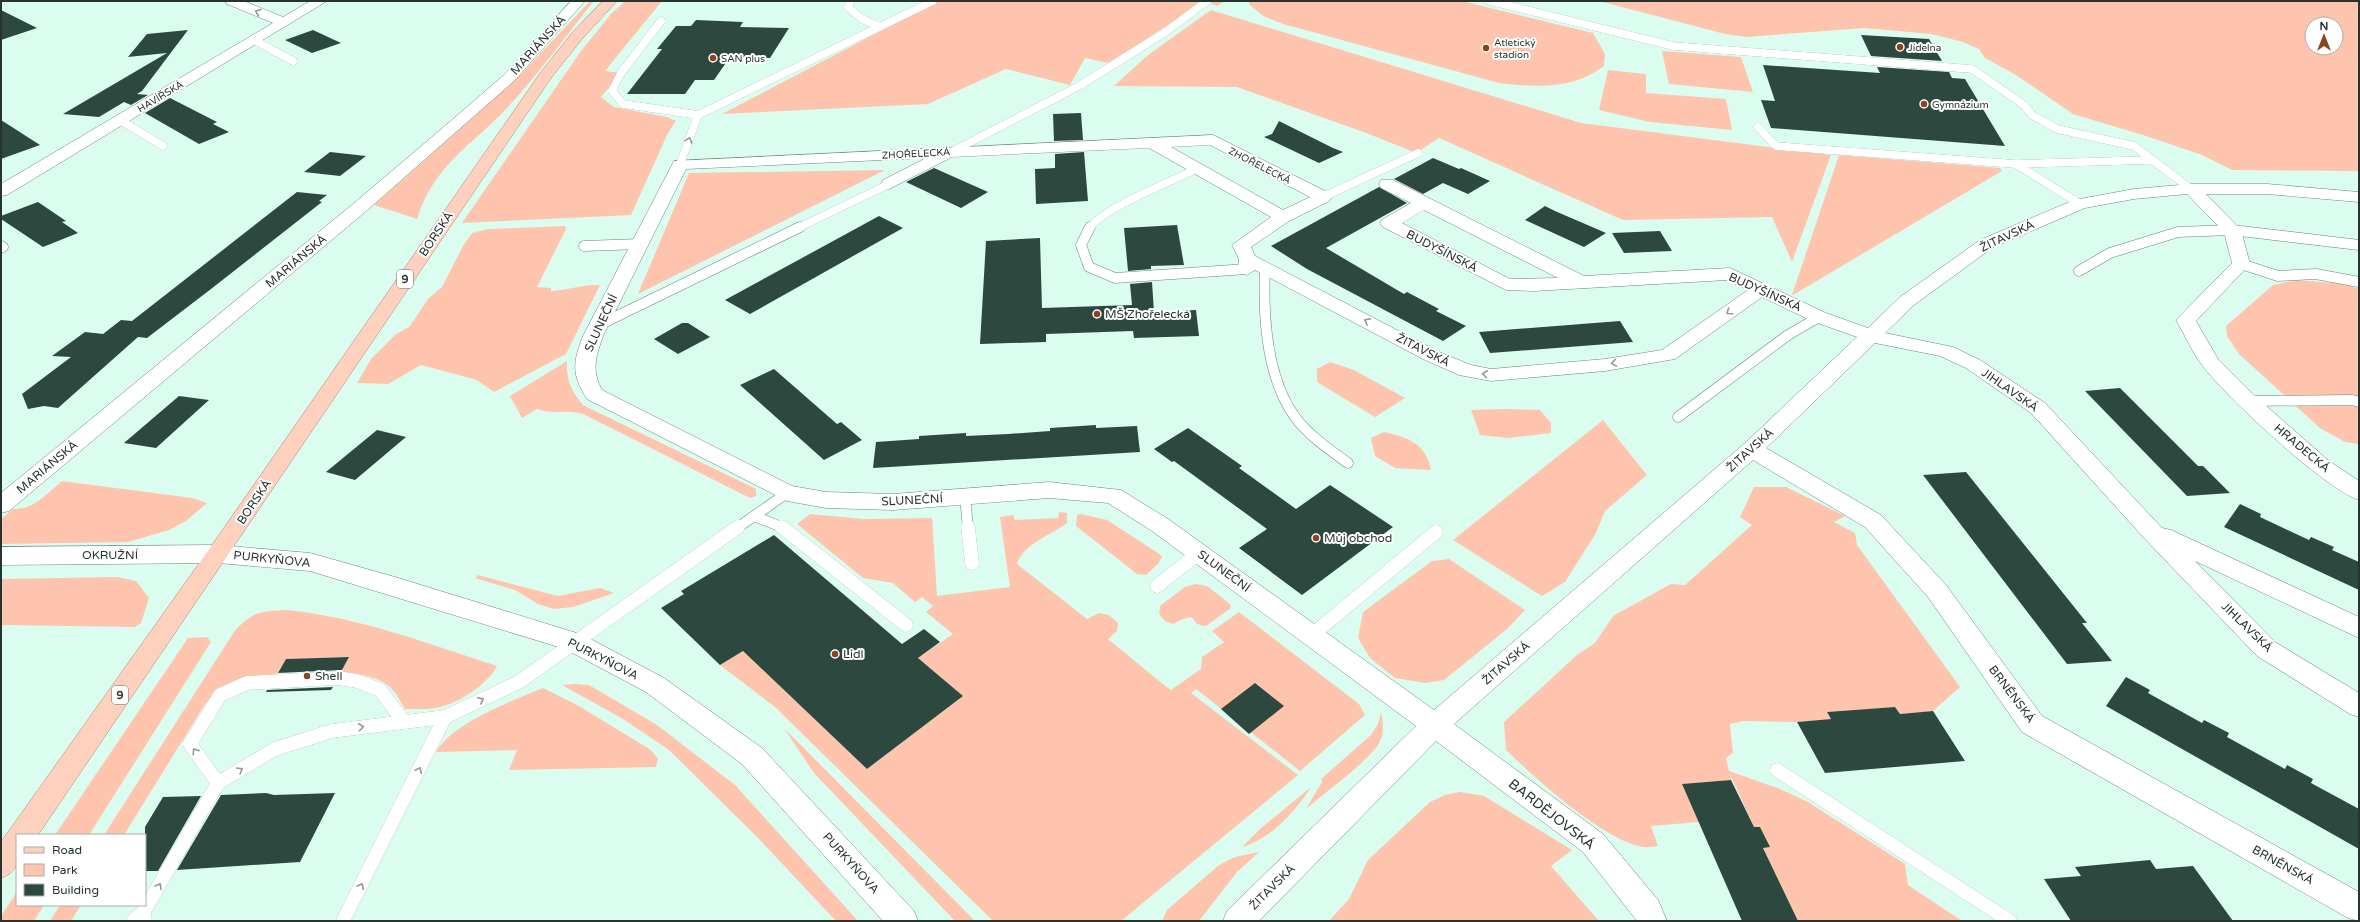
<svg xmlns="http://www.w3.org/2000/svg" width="2360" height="922" viewBox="0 0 2360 922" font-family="'Varela Round',sans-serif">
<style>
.green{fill:#ffc4ad;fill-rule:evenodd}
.building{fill:#2d493f}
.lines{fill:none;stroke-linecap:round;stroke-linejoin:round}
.lane-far2-casing{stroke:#68877b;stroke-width:8}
.lane-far1-casing{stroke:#68877b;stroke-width:11}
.lane-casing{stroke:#68877b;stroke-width:14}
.street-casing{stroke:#68877b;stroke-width:1}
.primary-casing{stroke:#b2856f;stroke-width:1}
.lane-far2{stroke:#fff;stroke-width:8}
.lane-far1{stroke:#fff;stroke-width:10}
.lane{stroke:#fff;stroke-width:14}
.street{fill:#fff;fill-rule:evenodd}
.primary{fill:#fed0be;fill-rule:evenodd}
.oneway{stroke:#929996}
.poi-dot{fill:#8b4323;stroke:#fff;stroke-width:1.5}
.labels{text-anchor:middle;stroke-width:4;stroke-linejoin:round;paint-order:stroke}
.far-poi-label{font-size:10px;fill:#26332e;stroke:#fff;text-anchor:start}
.far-street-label{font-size:10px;fill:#26332e;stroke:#fff}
.shield{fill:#fff;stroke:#67706d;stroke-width:1}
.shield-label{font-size:11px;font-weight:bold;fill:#26332e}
.street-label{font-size:12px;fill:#26332e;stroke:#fff}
.poi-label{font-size:12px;fill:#26332e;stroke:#fff;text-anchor:start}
.near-street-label{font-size:14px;fill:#26332e;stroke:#fff}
</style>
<rect width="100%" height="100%" fill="#dbfdef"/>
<!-- green -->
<g class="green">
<path d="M590,1H594C565,37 537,76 506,109C470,147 434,165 417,219L374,205L521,74Z"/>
<polygon points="625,1 662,1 605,71 621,73 601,97 614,107 667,117 676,121 668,133 631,215 462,223 581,51 611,14"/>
<polygon points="938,1 1225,1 1217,6 1206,1 1108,63 1085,58 1070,85 1006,69 928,104 722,114"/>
<path d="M1249,1H1462L1593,33L1605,54L1604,66C1573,90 1535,87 1499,83L1283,24L1263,16L1249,4Z"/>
<path d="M1599,1H2359V171L2232,170L2202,155L2146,136L2073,114L2016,75L1985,58L1979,49L1963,42L1931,34L1864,28L1746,37L1725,34ZM2312,24H2336V48H2312Z"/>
<polygon points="1211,10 1581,123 1831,155 1792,262 1772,217 1623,220 1439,138 1416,153 1369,134 1237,87 1114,86 1148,55"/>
<polygon points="1662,51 1741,57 1753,92 1669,84"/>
<polygon points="1608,70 1646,74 1646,93 1726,99 1732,130 1650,122 1599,110"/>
<polygon points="1839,155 2000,168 2002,171 1793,295 1792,295"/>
<polygon points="885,170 638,294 689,173"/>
<path d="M565,226L566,229L537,287L551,288V291C569,290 583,284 600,285L566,354L494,392L477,380L421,365L388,384L357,383L371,359L395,335L410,326L428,299L442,287L463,246L472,233L488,229Z"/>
<polygon points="2297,280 2344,284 2359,289 2359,444 2345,442 2320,428 2239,354 2227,336 2226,326 2273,285"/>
<path d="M567,361C566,379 571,391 583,405L756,489V496L750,498L583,414C564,409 556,415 537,409L522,418L510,396Z"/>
<polygon points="1330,362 1354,370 1405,398 1375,417 1317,382 1317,369"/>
<polygon points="1504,409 1540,410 1551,423 1551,433 1508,438 1480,435 1471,410"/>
<polygon points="1603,420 1647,475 1605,511 1596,533 1565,582 1542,596 1453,540"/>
<path d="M1384,432C1408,437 1426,444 1431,470L1395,468L1375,456L1371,438Z"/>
<path d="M62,481L192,498L207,503L186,521L169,530L128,542L1,544V519L13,509C34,510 47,493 62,481Z"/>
<path d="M1754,487H1786L1845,516L1834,522L1855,533L1857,545L1960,687L1933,711L1900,714L1895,707L1827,712L1831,719L1797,722L1743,721L1730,724L1733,753L1726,758L1729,771L1780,789L1808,802L1905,864L1908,885L1962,921H1798L1763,848L1769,847L1760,827H1754L1730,774L1731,780L1682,784L1699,822L1651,826L1658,846C1654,846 1648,848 1643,847C1603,840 1536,779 1506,750L1504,722L1577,655L1595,643L1613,616L1671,584L1685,585L1752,525L1740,517Z"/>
<path d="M1059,512L1067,513V523C1051,535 1023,544 1017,564L1087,619L1099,613L1109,615L1118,623L1117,631L1108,639L1164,685L1171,690L1201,669L1202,657L1224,642L1212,631L1239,612L1359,704L1365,715L1300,771L1196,689L1191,693L1298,775L1121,921H993L775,707L720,665L743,651L867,769L963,696L918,658L953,634L926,612L933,606L922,597L915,602L893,583L863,578L797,524L810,514L864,519L932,518L937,596L1010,587L1000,517L1013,515L1015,520L1058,518Z"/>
<polygon points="1081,514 1107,520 1158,553 1162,557 1158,564 1146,575 1137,574 1076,526 1077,515"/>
<polygon points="1449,559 1525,610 1507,629 1444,680 1425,683 1395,678 1370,658 1358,638 1363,612 1432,561"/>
<polygon points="478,575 558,596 600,588 614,593 573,607 554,609 538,604 515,590 475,578"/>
<polygon points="117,577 136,581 149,598 141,623 135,627 1,625 1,579"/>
<path d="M1196,584L1207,586L1230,604L1231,608L1206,626C1186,625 1203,609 1173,624L1165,621L1159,614L1160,606L1185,587Z"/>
<path d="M286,610C359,617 429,644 497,666C489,683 459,703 440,707C429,710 417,709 405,709C401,703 398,696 393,690C380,676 359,674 341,672L349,657L286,659L277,674C242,677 230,676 205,704L124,835H104L234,632C251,612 261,611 286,610Z"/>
<polygon points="207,637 211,642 89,835 55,835 188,638"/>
<polygon points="575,684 589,685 657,725 735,785 858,921 836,921 758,838 669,750 623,719 562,685"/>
<path d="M543,688L579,706L651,750L658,759L656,767L509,770L517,750L436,752C453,722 512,701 543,688Z"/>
<path d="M1381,712C1383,723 1385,733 1379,743C1370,760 1323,794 1306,809L1322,782L1321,779L1371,735L1378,724Z"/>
<polygon points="784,728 975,921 955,921 814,773"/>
<path d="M1311,787C1295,812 1271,839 1242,847L1260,829Z"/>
<polygon points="1460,792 1484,796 1572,850 1551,866 1599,921 1329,921 1349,899 1368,860 1430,802 1445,795"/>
<polygon points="1259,852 1237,872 1199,921 1162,921 1167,910 1219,865 1235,857"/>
<polygon points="17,892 17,905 44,905 34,921 1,921 1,916"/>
<polygon points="60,905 81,905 71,921 50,921"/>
</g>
<!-- building -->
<g class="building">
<polygon points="1,10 37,28 1,40"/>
<polygon points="696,20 743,22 740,27 789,28 770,58 730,57 714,80 695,80 685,94 627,94 662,49 657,49 676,26 691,26"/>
<polygon points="188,30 142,91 137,94 148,95 131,105 124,102 99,117 63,114 167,53 128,57 147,34"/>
<polygon points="313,30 341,43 312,53 285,40"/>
<polygon points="1861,35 1929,39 1942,61 1871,56"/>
<polygon points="1763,65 1880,73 1877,67 1949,72 1952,78 1965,79 2005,146 1771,128 1761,100 1775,101"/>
<polygon points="170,98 217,122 213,124 229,132 199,144 145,113"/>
<polygon points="1081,113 1083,140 1054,141 1053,114"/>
<polygon points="1,120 40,145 1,159"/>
<polygon points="1279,121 1333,148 1343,152 1319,163 1264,137 1272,134"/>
<polygon points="330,152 366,156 340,176 304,172"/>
<polygon points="1084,152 1088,201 1036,204 1035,169 1055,168 1055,154"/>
<polygon points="1433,158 1459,169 1461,168 1490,181 1468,194 1443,183 1423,194 1394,179"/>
<polygon points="934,168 988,192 961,208 906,182"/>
<polygon points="1379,187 1407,203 1326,248 1404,294 1407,292 1439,309 1436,311 1466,326 1443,341 1307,269 1271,246"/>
<polygon points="297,192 327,195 319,201 322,202 211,289 147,338 138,337 58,408 44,406 28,409 22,394 71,357 52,356 85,332 103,334 121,320 132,321"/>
<polygon points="38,202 66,221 62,222 78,233 43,247 1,219 1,216"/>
<polygon points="1545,206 1555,211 1606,233 1584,247 1525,220"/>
<polygon points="879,216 903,228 750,314 725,300"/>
<polygon points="1177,225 1184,265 1151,266 1151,269 1128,271 1124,228"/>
<polygon points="1660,231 1672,251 1624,253 1612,233"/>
<polygon points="1040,238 1042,308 1132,305 1130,284 1152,282 1154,312 1196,310 1199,336 1134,338 1133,331 1046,334 1046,342 980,344 986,241"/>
<polygon points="1620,321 1633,342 1490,353 1479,332"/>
<polygon points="682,323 688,323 710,337 678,354 654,339"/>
<polygon points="774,369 837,424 841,422 862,440 824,460 740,385"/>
<polygon points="2120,388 2198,466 2203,466 2230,493 2187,496 2085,391"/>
<polygon points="179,396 209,400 156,448 124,443"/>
<polygon points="1096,425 1096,428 1137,426 1140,452 873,468 876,442 919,439 919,436 966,433 966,436 1008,434 1050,431 1050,428"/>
<polygon points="1188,428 1242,466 1239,468 1296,509 1330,485 1393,527 1302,595 1239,548 1267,529 1174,461 1172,462 1154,449"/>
<polygon points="377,430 406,437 355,480 326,472"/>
<polygon points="1966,472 2087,623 2082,623 2112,661 2067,664 1923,475"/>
<polygon points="2240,504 2261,514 2260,517 2309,540 2311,537 2334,547 2332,550 2359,562 2359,590 2224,527"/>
<polygon points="774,535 902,644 924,629 940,642 918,658 963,696 867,769 743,651 720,665 661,608 684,594 681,591"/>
<polygon points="349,657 342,670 278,673 286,659"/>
<polygon points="2126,677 2150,690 2148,693 2202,723 2204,720 2229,733 2227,737 2285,769 2287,765 2313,779 2311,783 2359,809 2359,849 2106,706"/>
<polygon points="1255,683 1284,706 1249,734 1221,709"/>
<polygon points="333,687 331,690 266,692 267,690"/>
<polygon points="1895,707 1900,714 1933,711 1965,761 1825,773 1797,722 1831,719 1827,712"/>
<polygon points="1731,780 1754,827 1760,827 1770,847 1763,848 1798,921 1742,921 1682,784"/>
<polygon points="266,793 274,795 335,793 300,862 177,870 221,795"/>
<polygon points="201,796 158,871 145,871 145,827 163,797"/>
<polygon points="2150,860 2156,869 2193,866 2233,921 2071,921 2044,879 2081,876 2075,867"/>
</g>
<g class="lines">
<defs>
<g id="lane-far2">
<polyline points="851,1 848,7 862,19 880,27"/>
<polyline points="1490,1 1673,46 1972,69 2024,105 2032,115 2057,129 2134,146 2191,189"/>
<polyline points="661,21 621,73 612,91 623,104 698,115 933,1"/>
<polyline points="254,40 293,61"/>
<polyline points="120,120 163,146"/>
<polyline points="1758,127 1776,146 2016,164"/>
<polyline points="953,151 1079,86 1164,33 1207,1"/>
<polyline points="680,164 698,115"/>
<polyline points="1323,197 1418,153"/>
<polyline points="2080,204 2016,164 2150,160"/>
<polyline points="798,228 889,184"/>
<path d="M1090,228C1101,209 1174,180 1197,169"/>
</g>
<g id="lane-far1">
<polyline points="1090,227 1081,245 1089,267 1115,278 1247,269"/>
<polyline points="1,246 3,247"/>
<polyline points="584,246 640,244"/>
<polyline points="2241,264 2278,276 2316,274 2359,282"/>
<path d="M1265,268C1263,315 1266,377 1295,417C1308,435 1330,450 1348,463"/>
<polyline points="2079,271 2110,253 2178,232 2232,230 2359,245"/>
<polyline points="599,325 800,227"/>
<polyline points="2248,401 2352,400 2359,402"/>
<polyline points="1678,417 1788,335 1819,317"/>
<polyline points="965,497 968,528"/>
<polyline points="754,516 784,528"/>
<polyline points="737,528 787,493"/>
</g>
<g id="lane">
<polyline points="782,527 906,625"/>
<polyline points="968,527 972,563"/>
<polyline points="1157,586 1199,553"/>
<polyline points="1312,635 1436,532"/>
<polyline points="1777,770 2010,921"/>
<polyline points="218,783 190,744 220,695 247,683 338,678 357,681 380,690 404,722"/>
<polyline points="133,921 144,911"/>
<polyline points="145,921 144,911 218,783 275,749 332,731 445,717 519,682 738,527"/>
<polyline points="343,921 445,717"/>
</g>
<g id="street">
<polygon points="225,1 244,1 283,17 310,1 327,1 7,195 1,196 1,184 273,23 227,4"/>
<polygon points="571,1 585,1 514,81 365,212 9,511 1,513 1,493 353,204 439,131 504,75"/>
<path d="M1213,135L1329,193L1332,197L1329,201L1289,221L1251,247L1255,256L1437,351L1471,365L1491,369L1605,359L1662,350L1748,290L1727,280L1534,291L1506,290L1383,227L1380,223L1383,219L1411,203L1381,188L1379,184L1381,180H1393L1584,276L1730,268L1826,313L1868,328L1900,297L1980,240L2074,200L2134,189L2191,184H2267L2359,192V202L2267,194H2206L2241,230L2250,264L2196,321L2218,359L2255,396L2329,461L2359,481V500C2326,490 2224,395 2202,365C2192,352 2185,335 2176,320L2232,263L2224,232L2187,194L2134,199L2085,208L1992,248L1914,305L1885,333L1953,347L1980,360L2045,403L2162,528L2171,530L2359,617V638L2195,561L2275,642L2359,693V717L2350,714L2257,656L2145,539L2031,413L1966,368L1940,356L1875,343L1766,448L1881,515L1946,585L2042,716L2359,892V921L2348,918L2022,732L1928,597L1865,527L1753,460L1454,724L1603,834L1658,900L1667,921H1637L1583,852L1436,741L1259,921H1223L1227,911L1416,726L1152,531L1108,503L1049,498L893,510L826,508L787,501L587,399C571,374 573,362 583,336L674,161ZM1210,145L1310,197L1283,210L1171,147ZM1149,148L1271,217L1232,245L1239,259L1238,269L1240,273L1247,275L1255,270L1423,359L1459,375L1491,381L1605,371L1675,359L1762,297L1812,321L1857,337L1744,444L1434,710L1168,519L1121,490L1049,482L893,494L826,492L792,486L602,390C591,370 596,356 603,336L686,169L926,158L883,180L881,184L883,188L889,189L952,157ZM1424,210L1558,278L1510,279L1402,223Z"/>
<polygon points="218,545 310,553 395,577 583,635 664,678 762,748 914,911 918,921 883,921 742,764 646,692 565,649 310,571 218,563 1,565 1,547"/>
</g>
<path id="primary" d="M603,1H617L582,39L551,78L38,835H17C17,855 23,870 1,878V842L210,548L541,72L572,33Z"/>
</defs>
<!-- lane-far2 casing -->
<use href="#lane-far2" class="lane-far2-casing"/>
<!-- lane-far1 casing -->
<use href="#lane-far1" class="lane-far1-casing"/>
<!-- lane casing -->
<use href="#lane" class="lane-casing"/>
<!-- street casing -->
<use href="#street" class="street-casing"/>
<!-- primary casing -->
<use href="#primary" class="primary-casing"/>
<!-- lane-far2 -->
<use href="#lane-far2" class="lane-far2"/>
<!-- lane-far1 -->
<use href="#lane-far1" class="lane-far1"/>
<!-- lane -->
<use href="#lane" class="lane"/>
<!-- street -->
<use href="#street" class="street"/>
<!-- primary -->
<use href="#primary" class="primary"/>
</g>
<!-- one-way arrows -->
<defs><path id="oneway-chevron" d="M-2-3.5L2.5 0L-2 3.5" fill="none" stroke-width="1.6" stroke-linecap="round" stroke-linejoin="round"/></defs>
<g class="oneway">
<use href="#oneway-chevron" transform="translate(258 12) rotate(-157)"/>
<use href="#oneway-chevron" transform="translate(689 140) rotate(-70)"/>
<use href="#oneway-chevron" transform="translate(1729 312) rotate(145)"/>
<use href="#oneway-chevron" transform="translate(1367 321) rotate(-152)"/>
<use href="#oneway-chevron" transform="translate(1614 363) rotate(171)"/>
<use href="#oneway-chevron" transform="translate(1485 374) rotate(-172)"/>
<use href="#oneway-chevron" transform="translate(481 700) rotate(-26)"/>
<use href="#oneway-chevron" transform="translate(361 727) rotate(-7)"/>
<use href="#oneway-chevron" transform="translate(195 751) rotate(-125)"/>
<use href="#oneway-chevron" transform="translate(240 770) rotate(-31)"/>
<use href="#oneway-chevron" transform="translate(419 770) rotate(-63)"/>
<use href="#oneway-chevron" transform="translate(159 886) rotate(-60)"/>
<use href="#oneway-chevron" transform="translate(361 886) rotate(-63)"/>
</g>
<!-- markers -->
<g class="poi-dot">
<circle cx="1900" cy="47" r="4"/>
<circle cx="1486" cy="48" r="4"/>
<circle cx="713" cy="58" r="4"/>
<circle cx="1924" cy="104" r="4"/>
<circle cx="1097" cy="314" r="4"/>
<circle cx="1316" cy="538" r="4"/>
<circle cx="835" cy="654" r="4"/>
<circle cx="307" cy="676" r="4"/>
</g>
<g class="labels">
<!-- far-poi labels -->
<g class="far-poi-label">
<text x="1494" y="46">Atletický<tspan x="1494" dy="12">stadion</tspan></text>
<text x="1908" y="51">Jídelna</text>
<text x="721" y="62">SAN plus</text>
<text x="1932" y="108">Gymnázium</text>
</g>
<!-- far-street labels -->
<g class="far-street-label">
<text transform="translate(160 96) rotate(-31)" y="4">HAVÍŘSKÁ</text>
<text transform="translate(916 153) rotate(-3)" y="4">ZHOŘELECKÁ</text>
<text transform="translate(1260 165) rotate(27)" y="4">ZHOŘELECKÁ</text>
</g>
<!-- shield labels -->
<g class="shield">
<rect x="397" y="270" width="16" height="18" rx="3"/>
<rect x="112" y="686" width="16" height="18" rx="3"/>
</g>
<g class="shield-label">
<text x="405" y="283">9</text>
<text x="120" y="699">9</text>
</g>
<!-- street labels -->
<g class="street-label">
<text transform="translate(538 45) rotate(-48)" y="4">MARIÁNSKÁ</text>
<text transform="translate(436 234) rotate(-56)" y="4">BORSKÁ</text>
<text transform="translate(2007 236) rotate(-25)" y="4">ŽITAVSKÁ</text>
<text transform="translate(1442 251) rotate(27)" y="4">BUDYŠÍNSKÁ</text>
<text transform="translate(296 261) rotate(-40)" y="4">MARIÁNSKÁ</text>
<text transform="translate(1765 292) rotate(24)" y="4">BUDYŠÍNSKÁ</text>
<text transform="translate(601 323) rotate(-65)" y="4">SLUNEČNÍ</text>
<text transform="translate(1423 350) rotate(27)" y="4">ŽITAVSKÁ</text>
<text transform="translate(2010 390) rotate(35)" y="4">JIHLAVSKÁ</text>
<text transform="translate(2302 448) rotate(40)" y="4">HRADECKÁ</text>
<text transform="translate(1750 450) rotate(-42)" y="4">ŽITAVSKÁ</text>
<text transform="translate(47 467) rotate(-40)" y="4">MARIÁNSKÁ</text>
<text transform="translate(912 500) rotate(-3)" y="4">SLUNEČNÍ</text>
<text transform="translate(254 502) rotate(-56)" y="4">BORSKÁ</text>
<text x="110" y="559">OKRUŽNÍ</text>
<text transform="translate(272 559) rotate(6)" y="4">PURKYŇOVA</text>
<text transform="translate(1224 571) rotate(36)" y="4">SLUNEČNÍ</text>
<text transform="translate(2247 627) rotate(44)" y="4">JIHLAVSKÁ</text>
<text transform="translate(603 659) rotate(27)" y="4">PURKYŇOVA</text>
<text transform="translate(1506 663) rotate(-41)" y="4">ŽITAVSKÁ</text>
<text transform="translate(2012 694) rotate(53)" y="4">BRNĚNSKÁ</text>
<text transform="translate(851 863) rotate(48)" y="4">PURKYŇOVA</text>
<text transform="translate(2283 865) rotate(29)" y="4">BRNĚNSKÁ</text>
<text transform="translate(1272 887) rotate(-45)" y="4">ŽITAVSKÁ</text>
</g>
<!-- poi labels -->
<g class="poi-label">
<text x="1105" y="318">MŠ Zhořelecká</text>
<text x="1324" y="542">Můj obchod</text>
<text x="843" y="658">Lidl</text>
<text x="315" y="680">Shell</text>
</g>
<!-- near-street labels -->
<g class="near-street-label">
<text transform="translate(1552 814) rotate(38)" y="5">BARDĚJOVSKÁ</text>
</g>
</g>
<!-- border -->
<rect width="2360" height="922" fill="none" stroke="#26332e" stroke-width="4"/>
<!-- legend -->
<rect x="16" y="834" width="130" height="72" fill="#ffffff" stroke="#a8adab"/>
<rect x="24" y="847" width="20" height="6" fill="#fed0be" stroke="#a8adab"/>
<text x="52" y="854" font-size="12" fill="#26332e">Road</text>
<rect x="24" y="864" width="20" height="12" fill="#ffc4ad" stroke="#a8adab"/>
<text x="52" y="874" font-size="12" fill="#26332e">Park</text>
<rect x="24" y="884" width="20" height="12" fill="#2d493f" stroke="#a8adab"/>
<text x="52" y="894" font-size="12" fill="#26332e">Building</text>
<!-- north arrow -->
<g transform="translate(2324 36)"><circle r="19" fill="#ffffff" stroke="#a8adab"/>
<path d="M0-3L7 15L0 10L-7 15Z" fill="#8b4323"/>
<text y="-6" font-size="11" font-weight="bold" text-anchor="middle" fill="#26332e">N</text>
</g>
</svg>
